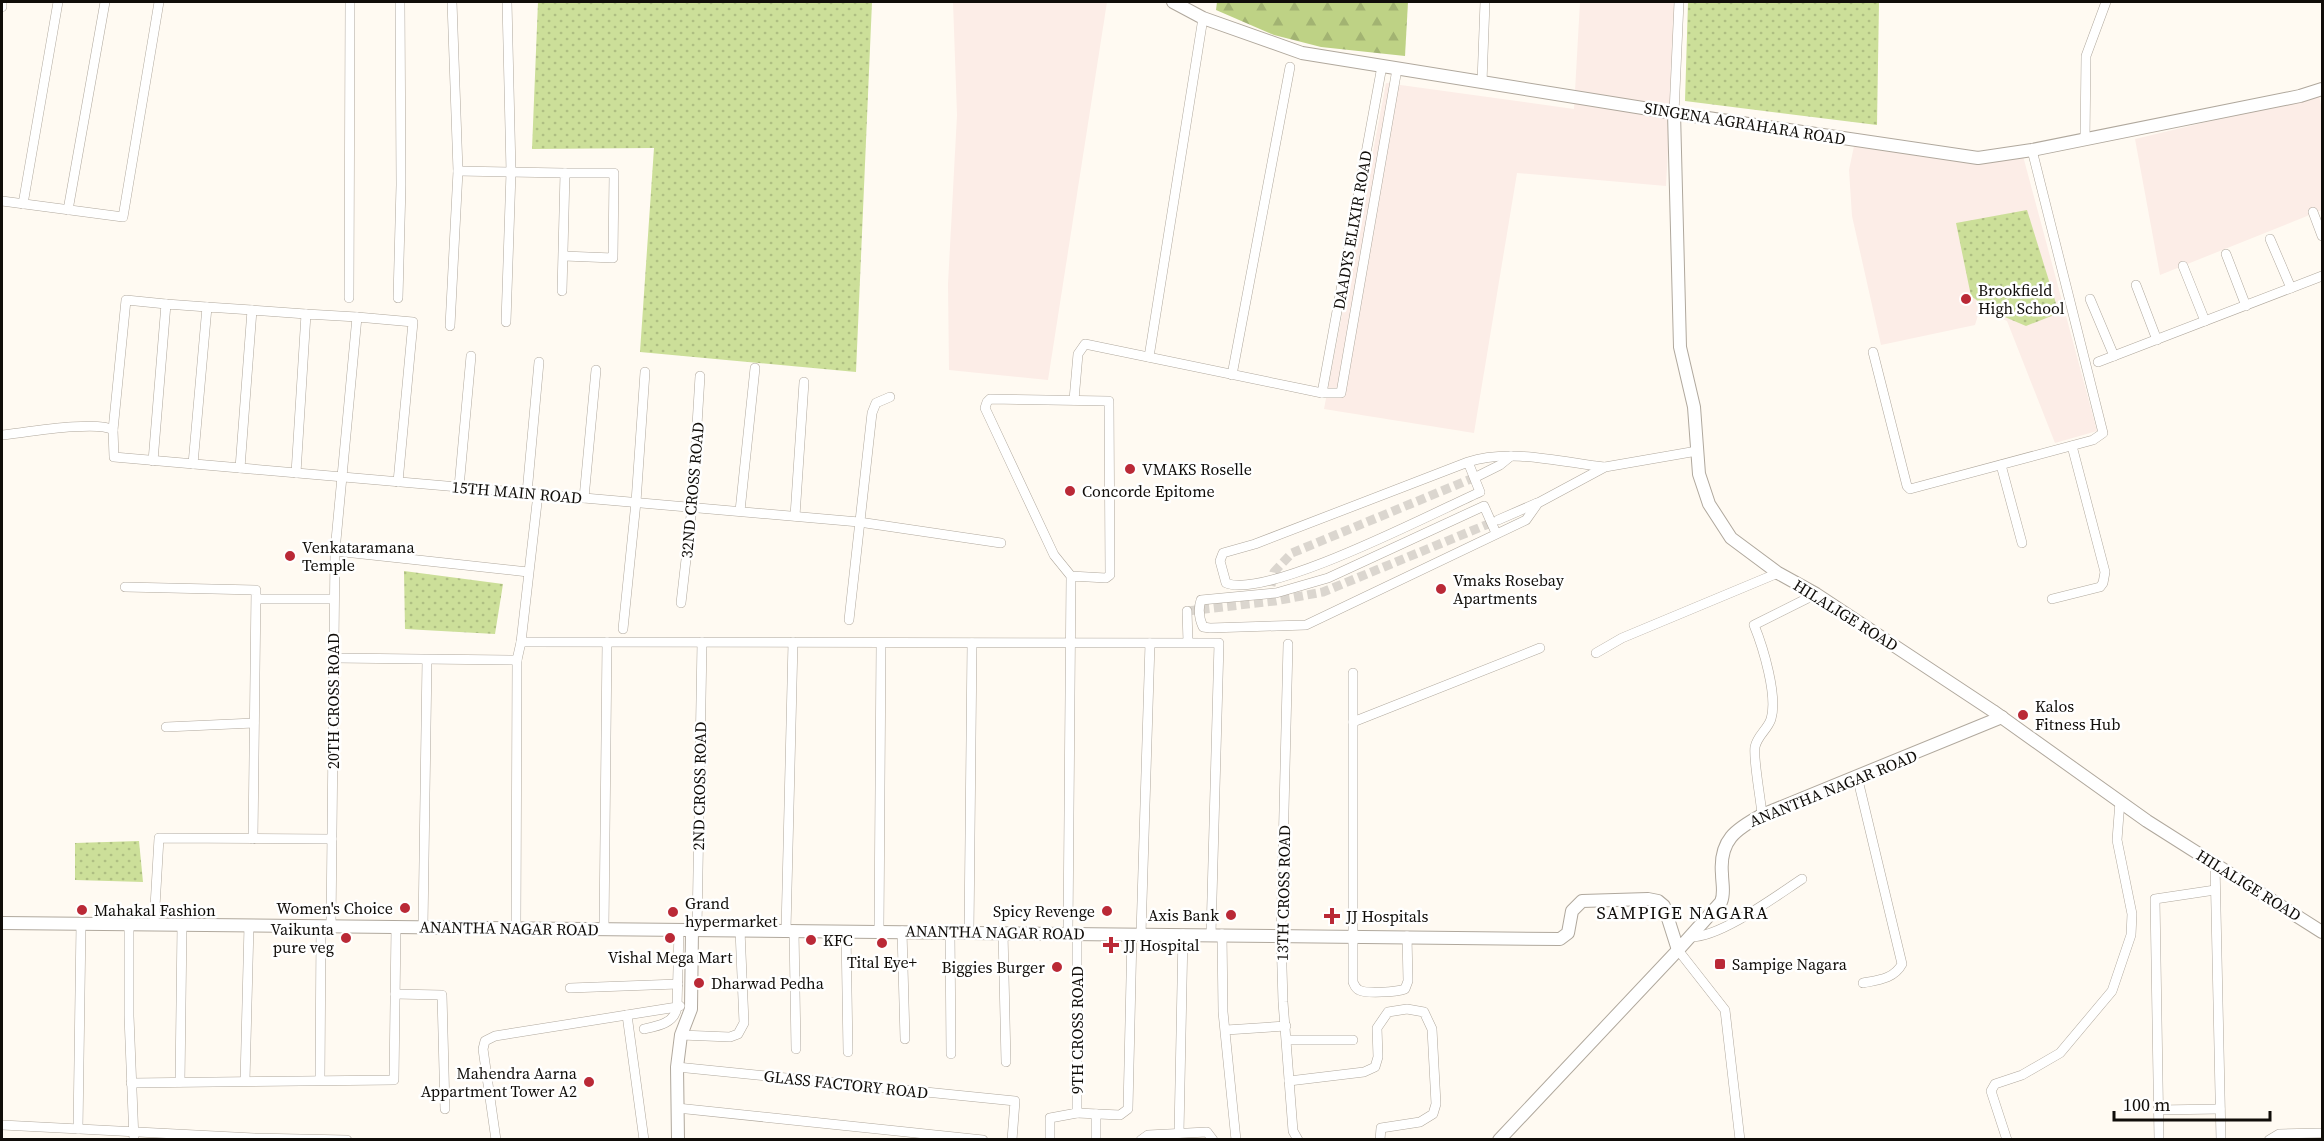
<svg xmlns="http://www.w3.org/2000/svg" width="2324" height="1141" viewBox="0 0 2324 1141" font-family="'Source Serif 4',serif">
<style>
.industrial{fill:#fcede7}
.green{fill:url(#green-dots)}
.forest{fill:url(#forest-firs)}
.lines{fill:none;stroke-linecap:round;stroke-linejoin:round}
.minor-tunnel{stroke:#dbd6cf;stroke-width:9;stroke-dasharray:9 4.5;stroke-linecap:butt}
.minor-casing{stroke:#b0a89d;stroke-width:10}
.tertiary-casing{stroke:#b0a89d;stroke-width:14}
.minor{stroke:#fff;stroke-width:9}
.tertiary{stroke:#fff;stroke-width:12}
.poi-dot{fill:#ba2936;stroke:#fff;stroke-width:2}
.labels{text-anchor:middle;stroke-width:5;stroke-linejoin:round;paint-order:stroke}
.street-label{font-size:16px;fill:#100d09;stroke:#fff}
.poi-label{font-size:16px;fill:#100d09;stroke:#fff;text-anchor:start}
.neighbourhood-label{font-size:18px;letter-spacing:1.5px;fill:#100d09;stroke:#fff}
</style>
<defs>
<pattern id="green-dots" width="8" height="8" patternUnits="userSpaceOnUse" patternTransform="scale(1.5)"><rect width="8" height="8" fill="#ccdf99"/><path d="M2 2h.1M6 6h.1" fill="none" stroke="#aebe82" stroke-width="1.8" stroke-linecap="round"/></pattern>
<pattern id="forest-firs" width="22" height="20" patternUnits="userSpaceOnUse" patternTransform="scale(1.5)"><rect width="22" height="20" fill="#bed285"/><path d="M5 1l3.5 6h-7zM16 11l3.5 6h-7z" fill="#a2b372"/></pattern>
</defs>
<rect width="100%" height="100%" fill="#fffaf2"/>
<!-- industrial -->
<g class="industrial">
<polygon points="953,2 1107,2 1048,380 949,370 948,284 957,115"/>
<polygon points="1580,2 1676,2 1666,186 1517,173 1474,433 1324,409 1386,83 1574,109"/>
<polygon points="2319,95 2322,110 2322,210 2160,275 2135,139"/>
<polygon points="1854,146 1973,162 2023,156 2097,431 2055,443 2007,321 1986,311 1979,312 1975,325 1881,345 1852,216 1849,170"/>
</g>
<!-- green -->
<g class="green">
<polygon points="538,2 872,2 856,372 640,352 654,148 532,149"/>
<polygon points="1688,2 1879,2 1877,125 1685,101"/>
<polygon points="2027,210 2059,313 2026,326 1993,312 1971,296 1956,223"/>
<polygon points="404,571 503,584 495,634 405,629"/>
<polygon points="139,841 143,882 75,880 75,843"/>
</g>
<!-- forest -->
<polygon class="forest" points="1217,2 1408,2 1405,56 1321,47 1274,35 1216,10"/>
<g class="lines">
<!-- minor-tunnel -->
<g class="minor-tunnel">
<polyline points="1268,599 1274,572 1292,553 1478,476"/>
<polyline points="1187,611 1275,601 1323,592 1498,520"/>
</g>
<defs>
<g id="minor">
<polyline points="2,7 2,2"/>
<polyline points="1482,82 1485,2"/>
<polyline points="1674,113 1679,2"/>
<polyline points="2085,140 2086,56 2106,2"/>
<polyline points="458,171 565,173 562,291"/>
<polyline points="2,201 123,217 159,2"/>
<polyline points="23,204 58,2"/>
<polyline points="68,210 105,2"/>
<polyline points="2313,212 2322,236"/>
<polyline points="2270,239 2291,288"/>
<polyline points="2226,254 2246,306"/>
<polyline points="564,256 613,258 614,173 565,173"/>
<polyline points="2183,266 2205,321"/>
<polyline points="2136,285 2157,340"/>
<polyline points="349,298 350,2"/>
<polyline points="398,298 401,185 400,2"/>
<polyline points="2090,299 2114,356"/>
<polyline points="506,322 511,172 507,2"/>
<polyline points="450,326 458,171 452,2"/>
<polyline points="1873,352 1907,486 1910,489 2093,440 2103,433 2032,150"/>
<polyline points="1149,357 1203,18"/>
<polyline points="2098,362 2322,276"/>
<polyline points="1232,375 1290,67"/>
<polyline points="1322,393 1382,66"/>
<polyline points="1074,400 1078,354 1085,344 1322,393 1341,393 1397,69"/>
<polyline points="113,430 126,300 166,304"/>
<path d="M2,435C23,433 97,420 113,430L114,457L859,522L1001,543"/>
<polyline points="153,461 166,304 207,307"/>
<path d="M1468,462L1480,492C1435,512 1266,600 1226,583L1220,561L1223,553L1255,544L1468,462C1510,448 1561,462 1604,467"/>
<polyline points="193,464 207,307 252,310"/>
<polyline points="2001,465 2022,543"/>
<polyline points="240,468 252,310 306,314"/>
<polyline points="296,473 306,314 357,317"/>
<polyline points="1478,476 1500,465 1511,456"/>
<polyline points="459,487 471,356"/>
<polyline points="527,493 539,362"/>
<polyline points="584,498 596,370"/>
<polyline points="740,511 755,368"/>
<polyline points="795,516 804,382"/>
<polyline points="1498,520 1537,503"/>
<path d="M1496,533L1484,506L1328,578L1276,593L1201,600C1198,609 1199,618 1203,627L1210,628L1306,625L1526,520L1538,503L1605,467L1697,451"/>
<polyline points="335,551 528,572"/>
<polyline points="125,587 256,590 253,839"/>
<polyline points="260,599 333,599"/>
<polyline points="2052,599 2100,587 2103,583 2105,572 2072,446"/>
<polyline points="681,603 692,507 700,376"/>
<polyline points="1187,611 1188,642"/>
<polyline points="849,620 872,413 876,403 890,397"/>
<polyline points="623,629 636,502 645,372"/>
<polyline points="521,642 1219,643 1211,934"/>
<polyline points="1288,644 1281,935 1283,1002 1293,1131 1298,1140"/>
<polyline points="1596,653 1622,638 1778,573"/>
<polyline points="334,658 517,660"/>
<path d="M1353,673V982C1355,986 1355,988 1359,990C1366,994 1397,992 1405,989L1408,981L1407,936"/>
<polyline points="1353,722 1540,648"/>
<polyline points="166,727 254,723"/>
<path d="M1857,776L1902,964C1894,979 1878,980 1863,983"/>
<path d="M1762,815C1761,800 1753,759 1755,747C1757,736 1768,729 1771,719C1778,696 1763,647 1754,625L1816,594"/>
<polyline points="2215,864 2221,1140"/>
<polyline points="129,924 129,1016 134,1140"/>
<polyline points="154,924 159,838 332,839"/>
<polyline points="331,926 335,551 357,317 413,322 398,482"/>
<polyline points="423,927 427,660"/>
<polyline points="516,928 517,660 521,642 538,494"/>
<polyline points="604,929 607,642"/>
<polyline points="697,929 702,642"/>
<polyline points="786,930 793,642"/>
<polyline points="794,930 796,1049"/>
<polyline points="846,931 848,1052"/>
<polyline points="879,931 881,643"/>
<polyline points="902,931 905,1039"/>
<polyline points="950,932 951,1054"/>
<polyline points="969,932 972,643"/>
<polyline points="1003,932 1006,1062"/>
<polyline points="1068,932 1071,576 1054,555 985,408 987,402 990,399 1109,401 1110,575 1106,578 1071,576"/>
<polyline points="1141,934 1150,643"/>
<polyline points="1222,934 1223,1012 1236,1140"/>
<path d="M1691,937C1721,937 1776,896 1802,879"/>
<polyline points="1678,950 1725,1010 1740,1140"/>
<polyline points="570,988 678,984"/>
<polyline points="395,994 442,995 445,1109"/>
<polyline points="627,1015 644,1140"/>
<path d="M644,1029C658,1026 675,1023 677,1007L680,1006"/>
<polyline points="1226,1030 1286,1026"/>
<polyline points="681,1035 730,1037 738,1034 744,1023 740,930"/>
<polyline points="1287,1040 1353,1040"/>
<polyline points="677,1067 1015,1101 1012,1140"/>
<polyline points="320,1080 321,926"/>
<polyline points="245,1081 249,925"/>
<polyline points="1289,1081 1364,1072 1375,1067 1378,1057 1377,1028 1388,1012 1407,1009 1424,1012 1432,1029 1436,1104 1433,1114 1420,1122 1381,1128 1380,1140"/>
<polyline points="180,1082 182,925"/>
<polyline points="131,1083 394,1080 396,927"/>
<polyline points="677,1108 983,1140"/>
<polyline points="2158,1110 2220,1109"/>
<polyline points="1077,1113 1120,1115 1128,1109 1132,934"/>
<polyline points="2,1125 254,1138 347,1140"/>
<polyline points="78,1129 81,924"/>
<polyline points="1179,1133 1183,934"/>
<polyline points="496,1140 483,1049 485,1041 495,1036 677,1007 679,929"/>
<polyline points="1050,1140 1050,1118 1077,1113 1077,933"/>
<polyline points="1096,1140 1096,1114"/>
<polyline points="1141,1140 1148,1135 1207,1132 1213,1140"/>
<polyline points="2007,1140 1991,1091 1995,1084 2022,1075 2060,1053 2112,991 2131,935 2132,914 2117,840 2120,801"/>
<polyline points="2159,1140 2155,899 2215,890"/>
<polyline points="2269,1140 2279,1134 2322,1133"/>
</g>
<g id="tertiary">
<polyline points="1173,2 1203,18 1302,53 1674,113 1978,158 2032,150 2300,96 2322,89"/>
<polyline points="1674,113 1680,347 1694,407 1699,474 1709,504 1731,538 1778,573 1816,594 1993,711 2147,821 2322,932"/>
<path d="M2,923L1560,939L1568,933L1572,911L1582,901L1648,899L1658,901L1664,906L1678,950L1721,902C1725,893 1722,884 1722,874C1719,840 1736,829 1762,815L2002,717"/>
<polyline points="678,1140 677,1067 681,1035 691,1009 692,929"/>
<polyline points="1499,1140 1678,950"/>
</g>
</defs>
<!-- minor casing -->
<use href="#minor" class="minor-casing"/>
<!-- tertiary casing -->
<use href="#tertiary" class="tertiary-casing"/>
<!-- minor -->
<use href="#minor" class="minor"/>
<!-- tertiary -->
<use href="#tertiary" class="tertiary"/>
</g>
<!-- markers -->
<g class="poi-dot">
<circle cx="1966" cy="299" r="6"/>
<circle cx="1130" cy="469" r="6"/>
<circle cx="1070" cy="491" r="6"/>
<circle cx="290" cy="556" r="6"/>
<circle cx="1441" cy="589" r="6"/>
<circle cx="2023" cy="715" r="6"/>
<circle cx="405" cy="908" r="6"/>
<circle cx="82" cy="910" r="6"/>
<circle cx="1107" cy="911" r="6"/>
<circle cx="673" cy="912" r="6"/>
<circle cx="1231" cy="915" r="6"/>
<path d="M1329 907h6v6h6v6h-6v6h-6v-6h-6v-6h6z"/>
<circle cx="346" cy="938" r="6"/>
<circle cx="670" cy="938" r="6"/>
<circle cx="811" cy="940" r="6"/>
<circle cx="882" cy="943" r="6"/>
<path d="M1108 936h6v6h6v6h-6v6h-6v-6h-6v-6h6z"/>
<rect x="1714" y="958" width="12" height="12" rx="3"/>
<circle cx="1057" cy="967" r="6"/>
<circle cx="699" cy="983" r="6"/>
<circle cx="589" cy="1082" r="6"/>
</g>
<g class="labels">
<!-- street labels -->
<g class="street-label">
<text transform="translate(1745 123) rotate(9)" y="6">SINGENA AGRAHARA ROAD</text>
<text transform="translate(1352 230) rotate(-80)" y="6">DAADYS ELIXIR ROAD</text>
<text transform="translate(692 490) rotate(-85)" y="6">32ND CROSS ROAD</text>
<text transform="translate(517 492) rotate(5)" y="6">15TH MAIN ROAD</text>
<text transform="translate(1846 615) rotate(32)" y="6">HILALIGE ROAD</text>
<text transform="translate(333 701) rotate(-90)" y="6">20TH CROSS ROAD</text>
<text transform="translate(699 786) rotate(-89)" y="6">2ND CROSS ROAD</text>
<text transform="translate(1833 788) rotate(-22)" y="6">ANANTHA NAGAR ROAD</text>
<text transform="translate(2249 885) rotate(32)" y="6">HILALIGE ROAD</text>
<text transform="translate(1283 893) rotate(-89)" y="6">13TH CROSS ROAD</text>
<text transform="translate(509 928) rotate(1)" y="6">ANANTHA NAGAR ROAD</text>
<text transform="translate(995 932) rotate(1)" y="6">ANANTHA NAGAR ROAD</text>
<text transform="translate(1077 1030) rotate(-90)" y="6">9TH CROSS ROAD</text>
<text transform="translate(846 1084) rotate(6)" y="6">GLASS FACTORY ROAD</text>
</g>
<!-- poi labels -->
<g class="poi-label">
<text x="1978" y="296">Brookfield<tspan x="1978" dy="18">High School</tspan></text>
<text x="1142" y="475">VMAKS Roselle</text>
<text x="1082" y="497">Concorde Epitome</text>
<text x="302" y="553">Venkataramana<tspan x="302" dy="18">Temple</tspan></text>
<text x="1453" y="586">Vmaks Rosebay<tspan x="1453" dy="18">Apartments</tspan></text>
<text x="2035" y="712">Kalos<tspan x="2035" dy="18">Fitness Hub</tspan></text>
<text x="685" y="909">Grand<tspan x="685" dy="18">hypermarket</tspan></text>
<text x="393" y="914" text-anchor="end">Women's Choice</text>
<text x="94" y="916">Mahakal Fashion</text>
<text x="1095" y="917" text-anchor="end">Spicy Revenge</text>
<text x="1219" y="921" text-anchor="end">Axis Bank</text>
<text x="1346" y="922">JJ Hospitals</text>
<text x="334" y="935" text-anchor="end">Vaikunta<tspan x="334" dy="18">pure veg</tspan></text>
<text x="823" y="946">KFC</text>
<text x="1124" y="951">JJ Hospital</text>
<text x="670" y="963" text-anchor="middle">Vishal Mega Mart</text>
<text x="882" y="968" text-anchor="middle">Tital Eye+</text>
<text x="1732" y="970">Sampige Nagara</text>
<text x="1045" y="973" text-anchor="end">Biggies Burger</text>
<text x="711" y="989">Dharwad Pedha</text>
<text x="577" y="1079" text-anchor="end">Mahendra Aarna<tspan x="577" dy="18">Appartment Tower A2</tspan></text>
</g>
<!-- neighbourhood labels -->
<g class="neighbourhood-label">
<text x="1683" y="919">SAMPIGE NAGARA</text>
</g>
</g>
<!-- border -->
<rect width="2324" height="1141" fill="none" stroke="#100d09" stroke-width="6"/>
<!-- scale -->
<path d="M2114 1111v9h156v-9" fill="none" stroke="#100d09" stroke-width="3"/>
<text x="2123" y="1111" font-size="18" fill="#100d09" stroke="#ffffff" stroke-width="4.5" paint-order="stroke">100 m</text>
</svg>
